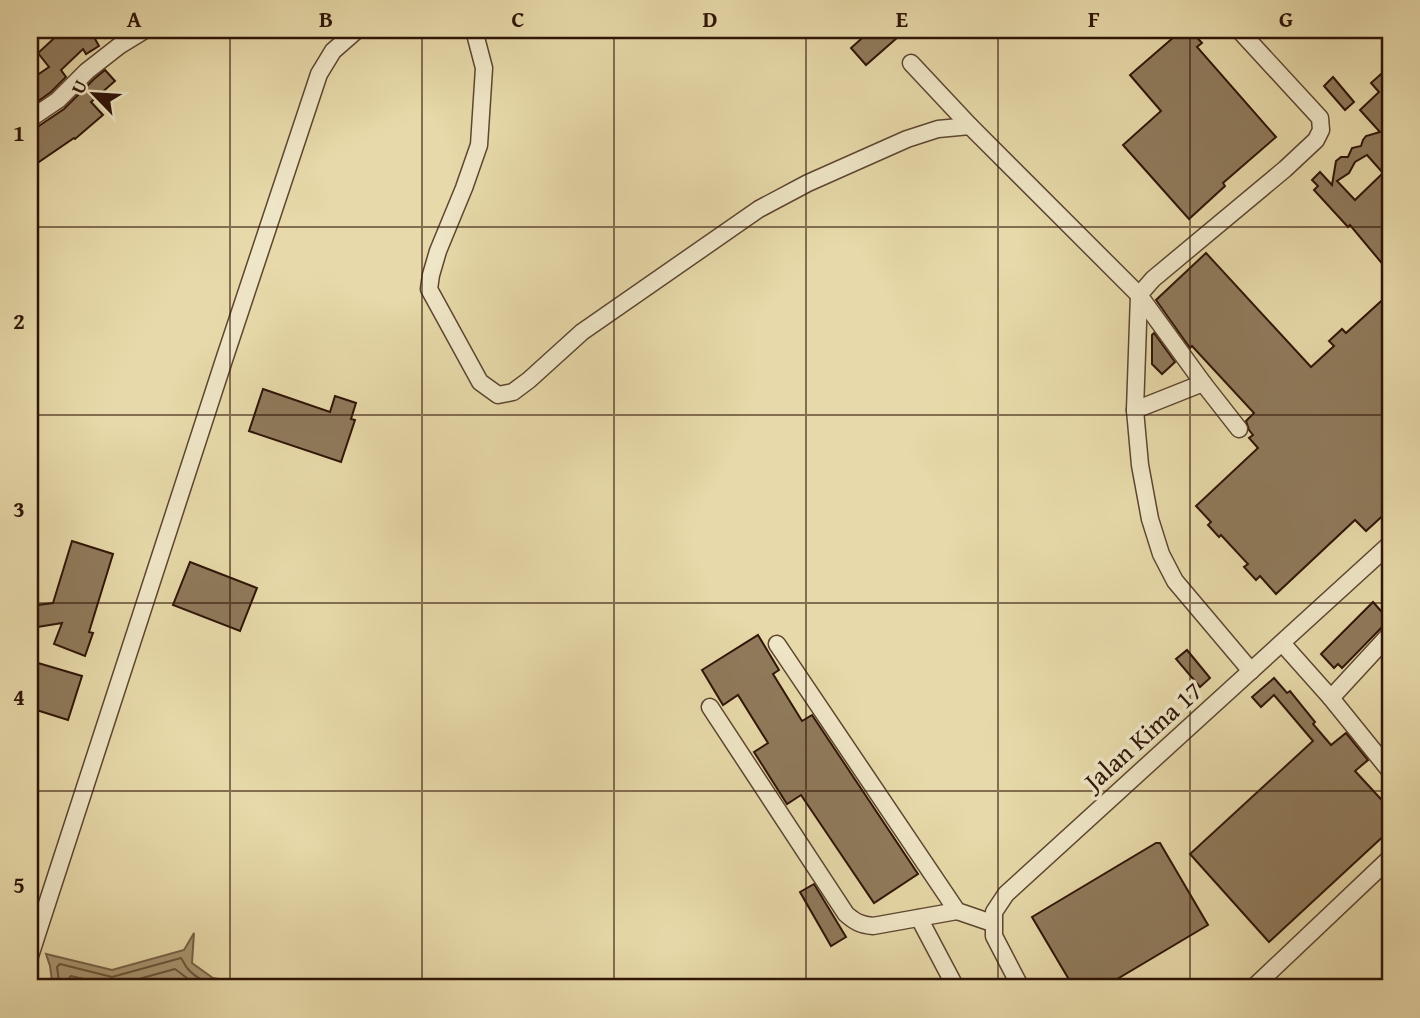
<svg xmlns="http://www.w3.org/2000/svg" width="1420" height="1018" viewBox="0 0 1420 1018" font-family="'Gentium Book Plus',serif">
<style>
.water{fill:#a89672;stroke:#786247;stroke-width:2}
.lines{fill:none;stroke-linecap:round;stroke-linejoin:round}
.shore{stroke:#6c553c;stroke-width:2}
.building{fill:#8f7a5b;stroke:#2f1407;stroke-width:2;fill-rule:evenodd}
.minor-casing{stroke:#5d4530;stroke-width:19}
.path{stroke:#2f1407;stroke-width:2.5;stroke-dasharray:2 3.5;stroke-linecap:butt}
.minor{stroke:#efe6c7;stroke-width:16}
.grid{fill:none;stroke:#2f1407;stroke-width:2;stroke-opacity:0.55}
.labels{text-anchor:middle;stroke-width:7;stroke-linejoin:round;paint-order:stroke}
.street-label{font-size:26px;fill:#2f1407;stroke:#efe6c7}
.neatline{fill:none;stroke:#2f1407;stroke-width:2.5}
.grid-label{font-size:23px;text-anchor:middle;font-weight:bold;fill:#2f1407}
</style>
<rect width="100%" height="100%" fill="#e7d9a9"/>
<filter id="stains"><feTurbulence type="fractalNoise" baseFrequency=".00286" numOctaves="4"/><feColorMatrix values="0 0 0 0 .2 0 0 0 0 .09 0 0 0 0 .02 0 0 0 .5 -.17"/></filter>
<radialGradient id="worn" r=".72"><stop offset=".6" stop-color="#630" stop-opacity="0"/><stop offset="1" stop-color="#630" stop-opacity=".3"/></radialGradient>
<!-- water -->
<polygon class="water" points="194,933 192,963 213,978 252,985 255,988 53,988 50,966 46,954 112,970 184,950"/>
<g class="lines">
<!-- shore -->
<g class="shore">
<path d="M60,988L57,967L60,964L112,977L181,958C183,961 185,965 187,968C197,980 215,986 230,988"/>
<polyline points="69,988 68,979 71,976 113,986 175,969 200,988"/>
</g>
</g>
<!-- building -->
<g class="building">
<polygon points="63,30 90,30 99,46 86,54 83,49 61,70 66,77 51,92 37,102 30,91 30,80 49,67 38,53"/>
<polygon points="871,30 906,30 866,65 851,48"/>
<polygon points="1182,30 1190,30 1202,43 1197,47 1276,137 1223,183 1225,186 1189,219 1123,145 1161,111 1130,75"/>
<path d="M1390,66V273L1350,225L1348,227L1314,190L1318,186L1312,180L1320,172L1332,185L1336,161L1341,157H1348L1352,148L1361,146L1363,140L1366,136L1380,132L1360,110L1379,92L1371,83ZM1367,155L1383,173L1355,200L1337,181L1349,173L1355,162Z"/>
<polygon points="105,70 115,81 91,102 103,115 75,139 74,138 30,168 30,132 64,109 94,79"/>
<polygon points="1333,77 1354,102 1345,110 1324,86"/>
<polygon points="1206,253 1311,367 1334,346 1329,341 1342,329 1346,333 1390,293 1390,509 1366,531 1355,520 1276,594 1260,576 1256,580 1244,567 1248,564 1221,535 1219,537 1208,525 1211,522 1196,506 1258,448 1249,438 1253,435 1249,430 1246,421 1254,413 1192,346 1190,348 1156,300"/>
<polygon points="1154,333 1175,362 1162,374 1152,364 1152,335"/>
<polygon points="263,389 330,412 335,396 356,403 351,419 355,420 341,462 249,431"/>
<polygon points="72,541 113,554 89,632 93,633 85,656 54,644 62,623 31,628 30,618 30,606 53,603"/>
<polygon points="190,562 257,588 240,631 173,605"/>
<polygon points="1373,602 1390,621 1390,624 1382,627 1342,668 1338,664 1334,668 1321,654"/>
<polygon points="758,635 779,670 773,674 802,721 812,715 918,874 874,903 801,795 787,804 754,752 768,743 738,695 723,705 702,670"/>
<polygon points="1187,650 1210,678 1200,687 1176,659"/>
<polygon points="38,663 82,676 68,720 30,708 30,688"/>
<polygon points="1274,678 1287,693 1290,691 1315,722 1313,724 1331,745 1346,733 1368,760 1355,771 1390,809 1390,830 1269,942 1190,854 1313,741 1274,695 1261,707 1252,697"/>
<polygon points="1156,843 1160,843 1208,925 1102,988 1074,988 1032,917"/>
<polygon points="814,884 846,937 831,946 800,892"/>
</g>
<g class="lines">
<defs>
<g id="minor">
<polyline points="474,30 484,68 479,145 464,188 438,251 431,275 429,289 480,382 498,395 513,392 529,380 582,332 759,209 808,183 907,139 938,129 970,126"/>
<polyline points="1239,30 1320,118 1321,130 1316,140 1285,169 1153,279 1139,295 1135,410 1140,465 1150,519 1161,554 1175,581 1251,671"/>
<polyline points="911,63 970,126 1139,295 1203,383 1135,410"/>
<polyline points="30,119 58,100 87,71 119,46 145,30"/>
<polyline points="1203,383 1239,429"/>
<polyline points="1282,643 1331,698 1390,634"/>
<polyline points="777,644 957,911 992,923"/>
<polyline points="1331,698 1390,771"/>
<path d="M710,707L846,914C855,922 861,925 873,926L957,911"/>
<polyline points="919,918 956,988"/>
<polyline points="30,956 224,360 319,74 333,51 357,30"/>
<polyline points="1255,986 1390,858"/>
<polyline points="1021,988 994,936 994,912 1006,894 1390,544"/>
</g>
</defs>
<!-- minor casing -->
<use href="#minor" class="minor-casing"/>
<!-- path -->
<polyline class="path" points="100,30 105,40"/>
<!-- minor -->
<use href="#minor" class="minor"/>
</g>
<!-- grid -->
<path class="grid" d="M230,30V988M422,30V988M614,30V988M806,30V988M998,30V988M1190,30V988M30,227H1390M30,415H1390M30,603H1390M30,791H1390"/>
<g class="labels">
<!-- street labels -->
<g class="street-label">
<text transform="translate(1143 736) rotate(-42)" y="9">Jalan Kima 17</text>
</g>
</g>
<!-- margin -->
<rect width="1420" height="1018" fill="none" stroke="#e7d9a9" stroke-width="77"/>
<!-- north arrow -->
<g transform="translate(94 94) rotate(295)" stroke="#efe6c7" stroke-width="5" paint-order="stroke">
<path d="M0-5L12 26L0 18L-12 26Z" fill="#2f1407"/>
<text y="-10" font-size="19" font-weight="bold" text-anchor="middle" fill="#2f1407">U</text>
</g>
<rect x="38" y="38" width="1344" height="941" class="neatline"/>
<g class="grid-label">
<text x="134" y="27">A</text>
<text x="326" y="27">B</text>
<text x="518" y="27">C</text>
<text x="710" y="27">D</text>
<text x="902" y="27">E</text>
<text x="1094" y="27">F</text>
<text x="1286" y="27">G</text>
<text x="19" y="141">1</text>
<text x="19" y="329">2</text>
<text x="19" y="517">3</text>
<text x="19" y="705">4</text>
<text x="19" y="893">5</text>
</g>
<rect width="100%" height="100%" filter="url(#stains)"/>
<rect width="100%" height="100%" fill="url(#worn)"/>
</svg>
